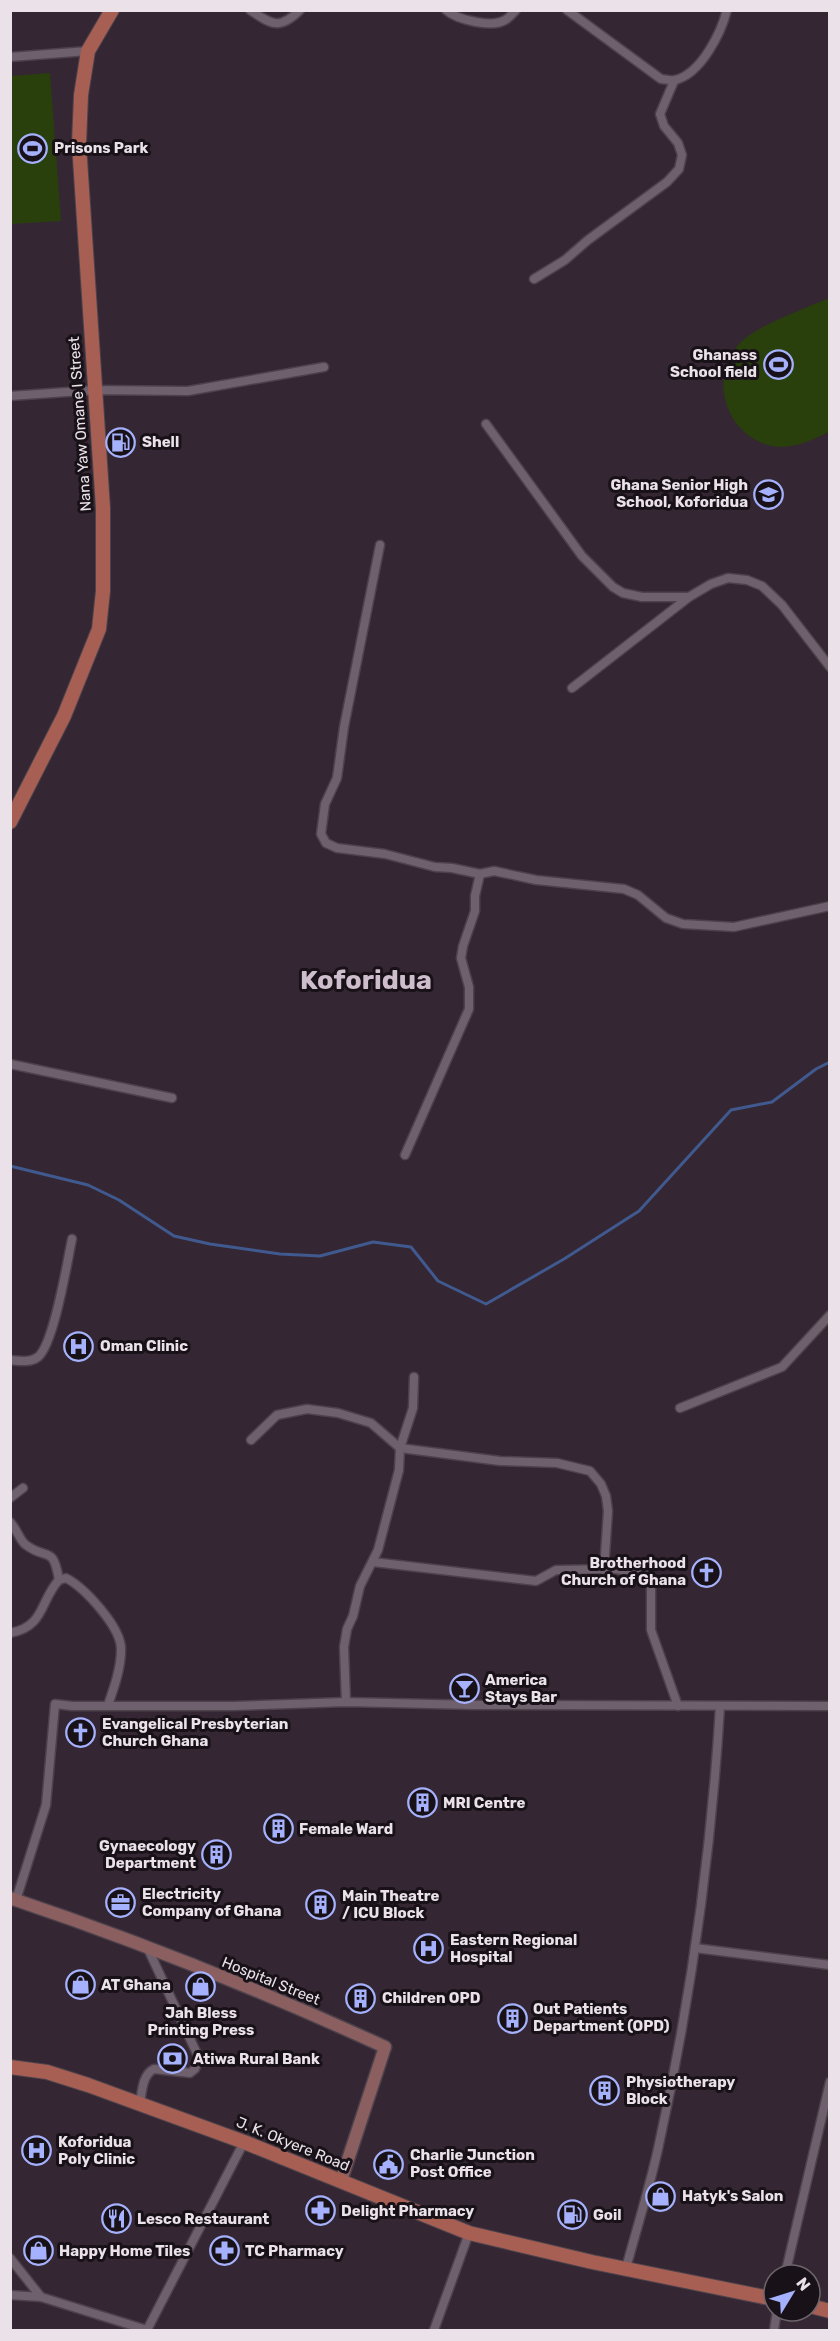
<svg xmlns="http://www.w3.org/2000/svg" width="840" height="2341" viewBox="0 0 840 2341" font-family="Rubik,sans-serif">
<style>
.garden{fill:#293f0c}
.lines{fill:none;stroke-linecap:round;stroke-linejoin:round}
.stream{stroke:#40598e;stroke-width:3}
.street-casing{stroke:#4d424c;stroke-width:11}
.secondary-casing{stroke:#4d424c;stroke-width:15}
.primary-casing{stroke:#4d424c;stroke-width:16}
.street{stroke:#6f606e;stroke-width:8}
.secondary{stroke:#8b5f60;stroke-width:12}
.primary{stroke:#a75f53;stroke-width:14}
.labels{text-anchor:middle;stroke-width:6;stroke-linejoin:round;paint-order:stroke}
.poi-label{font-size:15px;font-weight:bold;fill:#eae1e9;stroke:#181218;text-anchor:start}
.street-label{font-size:15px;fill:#eae1e9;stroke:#181218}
.town-label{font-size:27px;font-weight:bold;fill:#cebdcd;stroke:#181218}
</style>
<rect width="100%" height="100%" fill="#342733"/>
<!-- garden -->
<g class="garden">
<polygon points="50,73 61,221 11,224 11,76"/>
<path d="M829,298V432C812,440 792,450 772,446C724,436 707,374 742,341C761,324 806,308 829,298Z"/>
</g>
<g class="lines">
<!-- stream -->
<polyline class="stream" points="10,1166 88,1185 119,1200 174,1236 210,1244 280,1254 320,1256 373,1242 411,1247 438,1281 486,1304 564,1259 639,1211 731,1110 772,1102 816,1069 830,1062"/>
<defs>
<g id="street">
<path d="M250,10C272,25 280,30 300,10"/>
<path d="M446,10C457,20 492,28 505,20C509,18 513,13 516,10"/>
<path d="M567,10L661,79C665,79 671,81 675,80C701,74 721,33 727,10"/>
<polyline points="10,57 88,51"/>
<polyline points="534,279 565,260 588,240 667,182 679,169 682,155 678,143 664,126 660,114 674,81"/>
<polyline points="10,396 95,390 188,391 324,367"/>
<polyline points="486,424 582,556 613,587 623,593 642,597 688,597"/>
<polyline points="380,545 344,727 337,778 325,804 321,834 326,843 337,848 385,854 435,867 452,868 480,874 494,871 536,880 624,889 638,895 666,918 683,924 734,927 830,906"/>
<polyline points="572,688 689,597 711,584 728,578 747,580 762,586 782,605 830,667"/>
<polyline points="10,1064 172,1098"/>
<polyline points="405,1155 469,1009 469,987 461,958 463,946 475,911 475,896 480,874"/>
<path d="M10,1360C19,1361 30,1363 38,1357C54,1344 67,1263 72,1239"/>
<polyline points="680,1408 782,1367 830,1315"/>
<polyline points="251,1440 277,1415 307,1409 338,1413 371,1423 400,1448 500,1461 557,1463 590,1471 601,1484 606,1496 608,1511 604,1570"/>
<polyline points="10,1498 23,1488"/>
<path d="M10,1522C17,1529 20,1541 26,1545C47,1561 53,1544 59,1580"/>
<polyline points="373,1562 536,1581 556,1570 615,1569 642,1573 648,1577 651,1584 651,1630 678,1706"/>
<path d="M10,1633C45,1627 40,1600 59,1580L66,1578C85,1588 122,1628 121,1650C121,1668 114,1688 108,1705"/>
<polyline points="346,1702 344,1647 347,1629 353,1616 360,1586 378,1550 399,1470 400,1448 413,1408 414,1377"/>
<polyline points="16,1900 46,1805 55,1704 72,1706 233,1706 346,1702 474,1705 830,1706"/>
<polyline points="695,1948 830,1965"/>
<path d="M140,2104C142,2092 142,2075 154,2069L190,2073L195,2069L199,2058L148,1949"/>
<polyline points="10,2258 41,2297"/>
<path d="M626,2268C637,2228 649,2189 658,2149C690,2004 711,1855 720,1707"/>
<polyline points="785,2275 830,2082"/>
<polyline points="10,2295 41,2297 147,2330"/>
<polyline points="147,2330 244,2142"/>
<polyline points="434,2330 469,2233"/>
<polyline points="774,2330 777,2311"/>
</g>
<path id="secondary" d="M10,1898C138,1941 263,1991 385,2047L341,2181"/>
<g id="primary">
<polyline points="10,822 64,716 99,629 103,591 103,508 79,144 81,95 88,51 112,10"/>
<polyline points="10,2067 47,2072 88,2085 244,2142 469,2233 592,2262 774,2299"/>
<polyline points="810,2306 830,2311"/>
</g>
</defs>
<!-- street casing -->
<use href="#street" class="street-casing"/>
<!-- secondary casing -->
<use href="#secondary" class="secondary-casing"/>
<!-- primary casing -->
<use href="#primary" class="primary-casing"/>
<!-- street -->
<use href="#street" class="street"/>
<!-- secondary -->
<use href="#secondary" class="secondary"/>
<!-- primary -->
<use href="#primary" class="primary"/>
</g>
<!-- icons -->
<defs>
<symbol id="stadium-ring" viewBox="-11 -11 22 22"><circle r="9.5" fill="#181218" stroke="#a5b1fc" stroke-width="1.5"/><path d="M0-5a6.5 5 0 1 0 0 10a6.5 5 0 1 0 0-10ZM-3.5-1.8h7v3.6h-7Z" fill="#a5b1fc"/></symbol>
<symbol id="fuel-ring" viewBox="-11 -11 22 22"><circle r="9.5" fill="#181218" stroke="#a5b1fc" stroke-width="1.5"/><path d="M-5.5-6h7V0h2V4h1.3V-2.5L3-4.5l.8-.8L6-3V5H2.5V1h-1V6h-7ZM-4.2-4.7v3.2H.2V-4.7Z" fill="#a5b1fc"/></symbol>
<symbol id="school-ring" viewBox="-11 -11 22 22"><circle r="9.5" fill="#181218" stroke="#a5b1fc" stroke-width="1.5"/><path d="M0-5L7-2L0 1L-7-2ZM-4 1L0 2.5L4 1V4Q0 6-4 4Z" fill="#a5b1fc"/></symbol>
<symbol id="hospital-ring" viewBox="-11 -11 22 22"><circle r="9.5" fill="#181218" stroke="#a5b1fc" stroke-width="1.5"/><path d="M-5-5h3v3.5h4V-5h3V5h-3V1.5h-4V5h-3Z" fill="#a5b1fc"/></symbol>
<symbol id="church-ring" viewBox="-11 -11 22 22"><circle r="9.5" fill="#181218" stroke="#a5b1fc" stroke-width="1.5"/><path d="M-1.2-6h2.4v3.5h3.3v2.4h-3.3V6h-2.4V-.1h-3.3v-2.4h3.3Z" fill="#a5b1fc"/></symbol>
<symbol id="bar-ring" viewBox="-11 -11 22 22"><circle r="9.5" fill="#181218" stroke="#a5b1fc" stroke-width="1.5"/><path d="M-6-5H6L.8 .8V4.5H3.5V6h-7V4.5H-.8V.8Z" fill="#a5b1fc"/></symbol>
<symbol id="building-ring" viewBox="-11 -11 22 22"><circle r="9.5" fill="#181218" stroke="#a5b1fc" stroke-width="1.5"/><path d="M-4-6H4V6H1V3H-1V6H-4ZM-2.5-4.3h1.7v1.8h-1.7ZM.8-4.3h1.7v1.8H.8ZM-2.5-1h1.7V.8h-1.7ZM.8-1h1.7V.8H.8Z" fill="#a5b1fc"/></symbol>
<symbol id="office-ring" viewBox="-11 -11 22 22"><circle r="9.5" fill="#181218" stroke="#a5b1fc" stroke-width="1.5"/><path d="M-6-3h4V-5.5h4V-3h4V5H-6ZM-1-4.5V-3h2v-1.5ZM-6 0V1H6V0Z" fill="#a5b1fc"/></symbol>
<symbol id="shop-ring" viewBox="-11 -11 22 22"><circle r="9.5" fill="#181218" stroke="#a5b1fc" stroke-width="1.5"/><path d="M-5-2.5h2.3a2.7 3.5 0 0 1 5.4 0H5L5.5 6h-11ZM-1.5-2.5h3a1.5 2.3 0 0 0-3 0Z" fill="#a5b1fc"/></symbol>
<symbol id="bank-ring" viewBox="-11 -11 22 22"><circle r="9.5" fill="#181218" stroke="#a5b1fc" stroke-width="1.5"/><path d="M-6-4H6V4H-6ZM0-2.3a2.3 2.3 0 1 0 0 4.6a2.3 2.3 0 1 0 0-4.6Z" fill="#a5b1fc"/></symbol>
<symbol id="civic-ring" viewBox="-11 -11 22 22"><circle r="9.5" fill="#181218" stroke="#a5b1fc" stroke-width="1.5"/><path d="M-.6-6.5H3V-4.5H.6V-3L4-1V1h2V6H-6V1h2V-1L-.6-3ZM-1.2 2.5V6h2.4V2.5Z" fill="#a5b1fc"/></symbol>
<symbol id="pharmacy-ring" viewBox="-11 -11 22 22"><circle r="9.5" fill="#181218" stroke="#a5b1fc" stroke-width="1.5"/><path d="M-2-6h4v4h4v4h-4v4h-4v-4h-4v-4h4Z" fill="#a5b1fc"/></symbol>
<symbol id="restaurant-ring" viewBox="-11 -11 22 22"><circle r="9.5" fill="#181218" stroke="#a5b1fc" stroke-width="1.5"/><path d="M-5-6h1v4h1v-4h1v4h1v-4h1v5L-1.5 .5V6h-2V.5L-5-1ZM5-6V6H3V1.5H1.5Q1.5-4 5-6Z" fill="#a5b1fc"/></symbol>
</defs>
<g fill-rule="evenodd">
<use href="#stadium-ring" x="16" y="132" width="33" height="33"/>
<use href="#stadium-ring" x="762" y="348" width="33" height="33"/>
<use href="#fuel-ring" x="104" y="426" width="33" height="33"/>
<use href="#school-ring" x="752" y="478" width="33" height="33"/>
<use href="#hospital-ring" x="62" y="1330" width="33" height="33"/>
<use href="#church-ring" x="690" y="1556" width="33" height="33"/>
<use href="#bar-ring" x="448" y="1672" width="33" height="33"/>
<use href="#church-ring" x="64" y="1716" width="33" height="33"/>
<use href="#building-ring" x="406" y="1786" width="33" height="33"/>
<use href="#building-ring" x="262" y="1812" width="33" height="33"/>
<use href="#building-ring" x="200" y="1838" width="33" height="33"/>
<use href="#office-ring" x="104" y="1886" width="33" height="33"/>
<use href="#building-ring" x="304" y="1888" width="33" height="33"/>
<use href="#hospital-ring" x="412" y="1932" width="33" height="33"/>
<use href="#shop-ring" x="64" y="1968" width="33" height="33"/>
<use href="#shop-ring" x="184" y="1970" width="33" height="33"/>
<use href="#building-ring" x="344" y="1982" width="33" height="33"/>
<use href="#building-ring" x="496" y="2002" width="33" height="33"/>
<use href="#bank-ring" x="156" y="2042" width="33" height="33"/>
<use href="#building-ring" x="588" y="2074" width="33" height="33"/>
<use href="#hospital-ring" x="20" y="2134" width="33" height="33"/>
<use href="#civic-ring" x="372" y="2148" width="33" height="33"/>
<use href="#shop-ring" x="644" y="2180" width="33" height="33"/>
<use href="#pharmacy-ring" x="304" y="2194" width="33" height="33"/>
<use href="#fuel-ring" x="556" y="2198" width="33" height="33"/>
<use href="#restaurant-ring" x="100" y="2202" width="33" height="33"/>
<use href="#shop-ring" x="22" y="2234" width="33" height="33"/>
<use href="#pharmacy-ring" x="208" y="2234" width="33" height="33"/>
</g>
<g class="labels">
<!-- poi labels -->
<g class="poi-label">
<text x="54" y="153">Prisons Park</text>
<text x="757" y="360" text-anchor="end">Ghanass<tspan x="757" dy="17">School field</tspan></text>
<text x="142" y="447">Shell</text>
<text x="748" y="490" text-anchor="end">Ghana Senior High<tspan x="748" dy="17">School, Koforidua</tspan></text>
<text x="100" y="1351">Oman Clinic</text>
<text x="686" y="1568" text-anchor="end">Brotherhood<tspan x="686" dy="17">Church of Ghana</tspan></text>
<text x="485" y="1685">America<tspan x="485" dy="17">Stays Bar</tspan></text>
<text x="102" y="1729">Evangelical Presbyterian<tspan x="102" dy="17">Church Ghana</tspan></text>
<text x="443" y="1808">MRI Centre</text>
<text x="299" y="1834">Female Ward</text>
<text x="196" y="1851" text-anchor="end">Gynaecology<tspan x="196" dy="17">Department</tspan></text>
<text x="142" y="1899">Electricity<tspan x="142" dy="17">Company of Ghana</tspan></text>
<text x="342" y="1901">Main Theatre<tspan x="342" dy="17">/ ICU Block</tspan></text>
<text x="450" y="1945">Eastern Regional<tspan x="450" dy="17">Hospital</tspan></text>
<text x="101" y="1990">AT Ghana</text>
<text x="382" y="2003">Children OPD</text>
<text x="533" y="2014">Out Patients<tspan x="533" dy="17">Department (OPD)</tspan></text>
<text x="201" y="2018" text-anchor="middle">Jah Bless<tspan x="201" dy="17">Printing Press</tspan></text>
<text x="193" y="2064">Atiwa Rural Bank</text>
<text x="626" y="2087">Physiotherapy<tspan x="626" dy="17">Block</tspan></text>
<text x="58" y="2147">Koforidua<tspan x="58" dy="17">Poly Clinic</tspan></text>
<text x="410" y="2160">Charlie Junction<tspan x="410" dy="17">Post Office</tspan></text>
<text x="682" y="2201">Hatyk's Salon</text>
<text x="341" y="2216">Delight Pharmacy</text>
<text x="593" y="2220">Goil</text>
<text x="137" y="2224">Lesco Restaurant</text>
<text x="59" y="2256">Happy Home Tiles</text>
<text x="245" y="2256">TC Pharmacy</text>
</g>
<!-- street labels -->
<g class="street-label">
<text transform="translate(80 424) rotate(-94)" y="5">Nana Yaw Omane I Street</text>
<text transform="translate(271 1981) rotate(22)" y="5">Hospital Street</text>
<text transform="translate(293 2144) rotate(22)" y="5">J. K. Okyere Road</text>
</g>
<!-- town labels -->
<g class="town-label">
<text x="366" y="989">Koforidua</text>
</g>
</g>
<!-- border -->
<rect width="840" height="2341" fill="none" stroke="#eae1e9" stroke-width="24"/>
<!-- north arrow -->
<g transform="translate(792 2293) rotate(52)"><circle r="28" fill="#181218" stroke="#6c656c" stroke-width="1.5"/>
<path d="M0-4.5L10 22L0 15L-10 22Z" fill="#a5b1fc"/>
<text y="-9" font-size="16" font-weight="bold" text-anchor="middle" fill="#eae1e9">N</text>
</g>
</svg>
